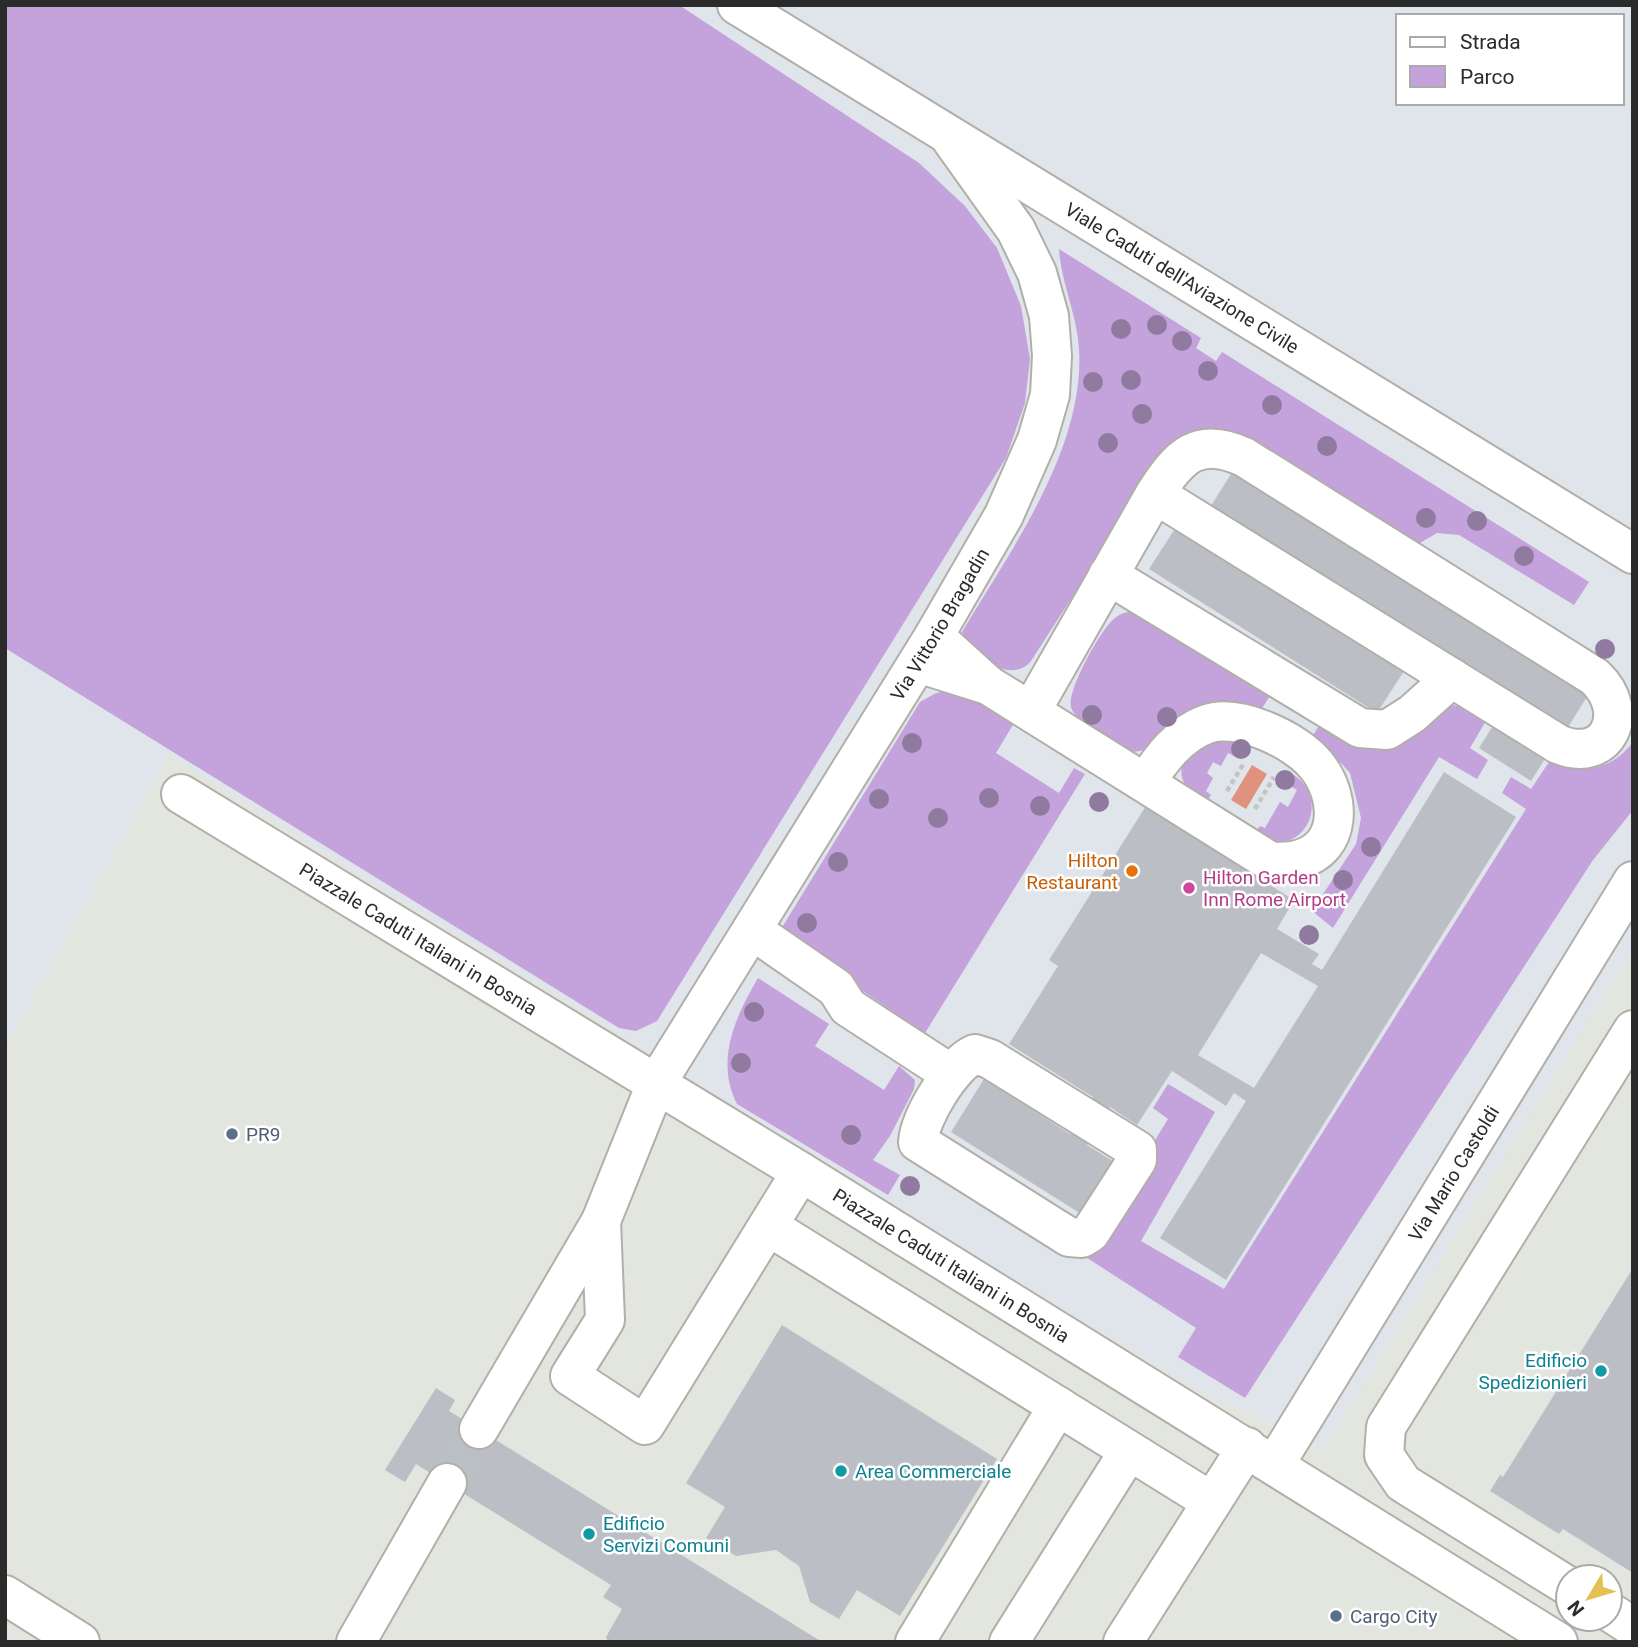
<svg xmlns="http://www.w3.org/2000/svg" width="1638" height="1647" viewBox="0 0 1638 1647" font-family="Roboto,sans-serif">
<style>
.industrial{fill:#e3e5df;fill-rule:evenodd}
.green{fill:#c4a2dc}
.water{fill:#e1927e}
.building{fill:#bbbec4;fill-rule:evenodd}
.lines{fill:none;stroke-linecap:round;stroke-linejoin:round}
.minor-tunnel{stroke:#bbc0c5;stroke-width:38;stroke-dasharray:38 19;stroke-linecap:butt}
.minor-casing{stroke:#b2afa8;stroke-width:42}
.path{stroke:#c4c4c4;stroke-width:4.5;stroke-dasharray:5 3.5;stroke-linecap:butt}
.minor{stroke:#fff;stroke-width:38}
.tree{fill:#907a9f}
.food-dot{fill:#e8710a;stroke:#fff;stroke-width:2.5}
.hotel-dot{fill:#d1479c;stroke:#fff;stroke-width:2.5}
.service-dot{fill:#5c6f8a;stroke:#fff;stroke-width:2.5}
.culture-dot{fill:#0f9aa8;stroke:#fff;stroke-width:2.5}
.labels{text-anchor:middle;stroke-width:5;stroke-linejoin:round;paint-order:stroke}
.street-label{font-size:19px;fill:#2b2b2b;stroke:#fff}
.food-label{font-size:19px;fill:#c56008;stroke:#fff;text-anchor:end}
.hotel-label{font-size:19px;fill:#b23c85;stroke:#fff;text-anchor:start}
.service-label{font-size:19px;fill:#4e5e75;stroke:#fff;text-anchor:start}
.culture-label{font-size:19px;fill:#0d838f;stroke:#fff;text-anchor:start}
</style>
<rect width="100%" height="100%" fill="#dfe5eb"/>
<!-- industrial -->
<path class="industrial" d="M169,755L366,880L610,1028L724,1109L1224,1405L1240,1408L1323,1451L1633,948V1642H5V1047ZM1568,1577H1610V1619H1568Z"/>
<!-- green -->
<g class="green">
<polygon points="5,5 679,5 919,163 965,206 997,248 1021,306 1030,359 1025,403 1006,458 657,1021 636,1031 619,1028 5,648"/>
<path d="M1059,249L1201,338L1196,348L1216,361L1222,352L1589,582L1574,605L1459,535L1437,533L1415,546L1170,445L1031,661C1011,686 968,655 962,632C1011,550 1085,448 1079,349C1077,314 1061,283 1059,249Z"/>
<path d="M1140,610L1273,691L1261,710C1242,709 1215,702 1197,707C1168,716 1158,761 1123,750C1111,745 1074,720 1071,707C1067,690 1102,627 1115,618C1122,612 1132,611 1140,610Z"/>
<polygon points="955,689 966,693 1014,723 996,753 1059,793 1074,768 1085,774 925,1033 778,934 920,702 936,693"/>
<polygon points="1451,705 1465,707 1487,719 1470,748 1488,760 1477,779 1439,757 1333,928 1312,911 1356,844 1361,818 1350,773 1341,763 1308,743 1322,721"/>
<path d="M1212,737L1241,743L1234,756L1228,753L1221,766L1213,762L1207,773L1213,778L1206,791L1211,795L1204,806C1168,772 1178,763 1212,737Z"/>
<path d="M1633,742V810L1593,860L1245,1398L1178,1357L1196,1328L1084,1256L1168,1119L1153,1108L1168,1084L1215,1112L1141,1241L1224,1289L1526,809L1502,793L1511,777L1531,789L1551,759C1583,773 1610,772 1633,742Z"/>
<path d="M1294,775C1325,796 1313,842 1275,843L1256,832L1260,826L1265,828L1280,802L1288,807L1297,790L1289,785Z"/>
<path d="M758,978L829,1024L815,1046L884,1090L899,1066L915,1080L914,1089L890,1136L873,1160L900,1175L888,1195L737,1104C715,1061 735,1017 758,978Z"/>
</g>
<!-- water -->
<polygon class="water" points="1252,765 1267,774 1246,809 1231,800"/>
<!-- building -->
<g class="building">
<polygon points="1238,463 1593,687 1565,732 1209,509"/>
<polygon points="1176,527 1404,671 1377,713 1149,569"/>
<polygon points="1496,721 1548,754 1531,781 1479,748"/>
<path d="M1444,772L1516,817L1226,1280L1160,1238L1246,1101L1234,1093L1226,1106L1172,1071L1137,1125L1110,1107L1087,1145L1119,1165L1086,1217L951,1132L984,1079L1070,1134L1093,1097L1009,1044L1058,966L1049,960L1146,806L1191,835L1210,805L1259,836L1240,866L1294,900L1277,929L1319,954L1312,964L1322,970ZM1261,953L1318,986L1254,1088L1198,1055Z"/>
<polygon points="1633,1268 1633,1573 1563,1529 1559,1534 1490,1491 1500,1475 1503,1477"/>
<polygon points="782,1325 997,1459 900,1616 857,1590 839,1619 810,1602 799,1566 776,1550 736,1556 706,1538 725,1507 686,1483"/>
<polygon points="436,1388 455,1400 449,1411 822,1642 608,1642 606,1637 622,1609 603,1597 611,1585 416,1464 405,1482 385,1470"/>
</g>
<g class="lines">
<!-- minor-tunnel -->
<polyline class="minor-tunnel" points="447,1483 479,1429"/>
<defs>
<g id="minor">
<path id="s1" d="M737,5L1633,554"/>
<polyline points="1108,575 1360,728 1387,730 1412,714 1452,678"/>
<polyline points="918,663 988,685 934,636"/>
<path d="M988,685L1271,862C1279,862 1289,862 1297,860C1344,849 1341,795 1316,765C1296,740 1238,713 1207,724C1179,734 1161,759 1146,782"/>
<path d="M1031,711L1155,494C1179,456 1198,436 1244,457L1595,677C1633,713 1607,765 1558,744L1155,494"/>
<path id="s2" d="M181,794L801,1172L1558,1642"/>
<polyline points="752,930 836,988 848,1007 951,1074"/>
<path d="M975,1054L990,1059L1137,1150V1160L1090,1233L1082,1238L1069,1237L918,1142C920,1117 952,1064 975,1054Z"/>
<polyline points="601,1221 605,1320 570,1376 645,1425 801,1172"/>
<polyline points="768,1226 1212,1502"/>
<path id="s3" d="M479,1429L601,1221L656,1084L934,636L1004,515L1037,440L1050,395L1052,356L1049,316L1037,273L1016,230L951,139"/>
<path id="s4" d="M1275,1464L1633,881"/>
<polyline points="1568,1586 1403,1483 1384,1455 1386,1427 1633,1030"/>
<polyline points="5,1595 80,1642"/>
<polyline points="1610,1612 1633,1627"/>
<polyline points="356,1642 447,1483"/>
<polyline points="915,1642 1058,1406"/>
<polyline points="1009,1642 1129,1451"/>
<polyline points="1123,1642 1247,1447"/>
</g>
</defs>
<!-- minor casing -->
<use href="#minor" class="minor-casing"/>
<!-- path -->
<g class="path">
<polyline points="1227,791 1244,763"/>
<polyline points="1255,809 1274,777"/>
</g>
<!-- minor -->
<use href="#minor" class="minor"/>
</g>
<!-- trees -->
<g class="tree">
<circle cx="1157" cy="325" r="10"/>
<circle cx="1121" cy="329" r="10"/>
<circle cx="1182" cy="341" r="10"/>
<circle cx="1208" cy="371" r="10"/>
<circle cx="1131" cy="380" r="10"/>
<circle cx="1093" cy="382" r="10"/>
<circle cx="1272" cy="405" r="10"/>
<circle cx="1142" cy="414" r="10"/>
<circle cx="1108" cy="443" r="10"/>
<circle cx="1327" cy="446" r="10"/>
<circle cx="1426" cy="518" r="10"/>
<circle cx="1477" cy="521" r="10"/>
<circle cx="1524" cy="556" r="10"/>
<circle cx="1605" cy="649" r="10"/>
<circle cx="1092" cy="715" r="10"/>
<circle cx="1167" cy="717" r="10"/>
<circle cx="912" cy="743" r="10"/>
<circle cx="1241" cy="749" r="10"/>
<circle cx="1285" cy="780" r="10"/>
<circle cx="989" cy="798" r="10"/>
<circle cx="879" cy="799" r="10"/>
<circle cx="1099" cy="802" r="10"/>
<circle cx="1040" cy="806" r="10"/>
<circle cx="938" cy="818" r="10"/>
<circle cx="1371" cy="847" r="10"/>
<circle cx="838" cy="862" r="10"/>
<circle cx="1343" cy="880" r="10"/>
<circle cx="807" cy="923" r="10"/>
<circle cx="1309" cy="935" r="10"/>
<circle cx="754" cy="1012" r="10"/>
<circle cx="741" cy="1063" r="10"/>
<circle cx="851" cy="1135" r="10"/>
<circle cx="910" cy="1186" r="10"/>
</g>
<!-- markers -->
<circle class="food-dot" cx="1132" cy="871" r="7"/>
<circle class="hotel-dot" cx="1189" cy="888" r="7"/>
<g class="service-dot">
<circle cx="232" cy="1134" r="7"/>
<circle cx="1336" cy="1616" r="7"/>
</g>
<g class="culture-dot">
<circle cx="1601" cy="1371" r="7"/>
<circle cx="841" cy="1471" r="7"/>
<circle cx="589" cy="1534" r="7"/>
</g>
<g class="labels">
<!-- street labels -->
<g class="street-label">
<text dy="7" stroke="none"><textPath href="#s1" startOffset="522">Viale Caduti dell'Aviazione Civile</textPath></text>
<text dy="7" stroke="none"><textPath href="#s3" startOffset="929">Via Vittorio Bragadin</textPath></text>
<text dy="7" stroke="none"><textPath href="#s2" startOffset="278">Piazzale Caduti Italiani in Bosnia</textPath></text>
<text dy="7" stroke="none"><textPath href="#s4" startOffset="341">Via Mario Castoldi</textPath></text>
<text dy="7" stroke="none"><textPath href="#s2" startOffset="903">Piazzale Caduti Italiani in Bosnia</textPath></text>
</g>
<!-- food labels -->
<g class="food-label">
<text x="1118" y="867">Hilton<tspan x="1118" dy="22">Restaurant</tspan></text>
</g>
<!-- hotel labels -->
<g class="hotel-label">
<text x="1203" y="884">Hilton Garden<tspan x="1203" dy="22">Inn Rome Airport</tspan></text>
</g>
<!-- service labels -->
<g class="service-label">
<text x="246" y="1141">PR9</text>
<text x="1350" y="1623">Cargo City</text>
</g>
<!-- culture labels -->
<g class="culture-label">
<text x="1587" y="1367" text-anchor="end">Edificio<tspan x="1587" dy="22">Spedizionieri</tspan></text>
<text x="855" y="1478">Area Commerciale</text>
<text x="603" y="1530">Edificio<tspan x="603" dy="22">Servizi Comuni</tspan></text>
</g>
</g>
<!-- border -->
<rect width="1638" height="1647" fill="none" stroke="#2b2b2b" stroke-width="14"/>
<!-- legend -->
<rect x="1396" y="14" width="228" height="91" fill="#ffffff" stroke="#aaaaaa" stroke-width="2"/>
<rect x="1410" y="37" width="35" height="10" fill="#ffffff" stroke="#aaaaaa" stroke-width="2"/>
<text x="1460" y="49" font-size="21" fill="#2b2b2b">Strada</text>
<rect x="1410" y="66" width="35" height="21" fill="#c4a2dc" stroke="#aaaaaa" stroke-width="2"/>
<text x="1460" y="84" font-size="21" fill="#2b2b2b">Parco</text>
<!-- north arrow -->
<g transform="translate(1589 1598) rotate(232)"><circle r="33" fill="#ffffff" stroke="#aaaaaa" stroke-width="2"/>
<path d="M0-5L12 26L0 18L-12 26Z" fill="#e6c051"/>
<text y="-10" font-size="19" font-weight="bold" text-anchor="middle" fill="#2b2b2b">N</text>
</g>
</svg>
